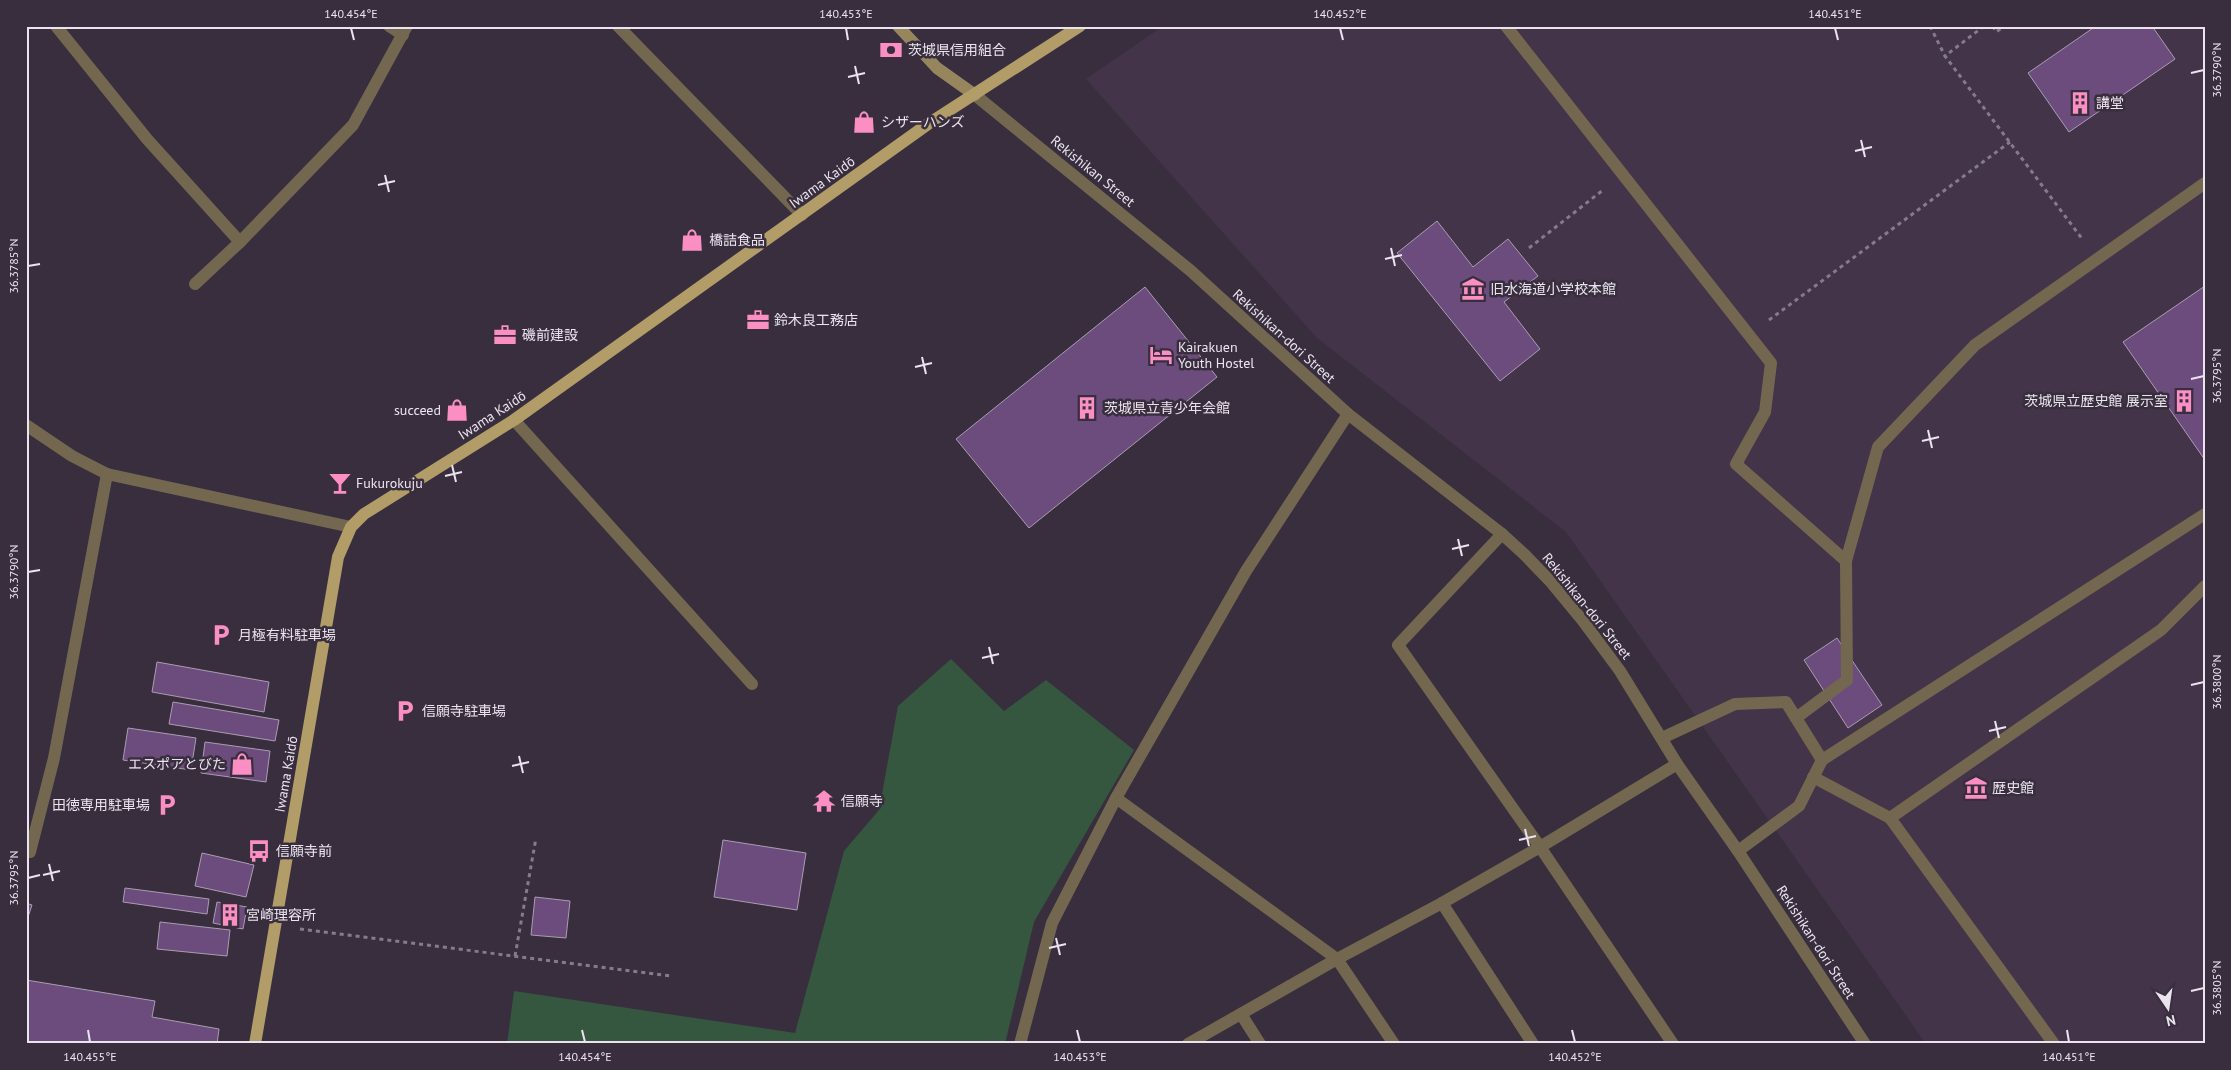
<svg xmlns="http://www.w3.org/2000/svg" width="2231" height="1070" viewBox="0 0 2231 1070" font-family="'PT Sans','Noto Sans JP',sans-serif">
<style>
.built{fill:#43344a}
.green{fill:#355740}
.building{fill:#6c4c7d;stroke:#aa9db1}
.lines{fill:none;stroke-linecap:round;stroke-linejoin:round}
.path{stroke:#857c8a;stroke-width:3;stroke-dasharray:4 4;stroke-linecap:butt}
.service{stroke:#73684f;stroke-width:12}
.pedestrian{stroke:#73684f;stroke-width:12}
.minor{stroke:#73684f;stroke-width:12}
.tertiary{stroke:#73684f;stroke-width:12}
.secondary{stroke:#97855e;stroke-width:12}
.primary{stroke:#b29c68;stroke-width:12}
.ticks{fill:none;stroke:#ebe4ef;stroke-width:2}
.labels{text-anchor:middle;stroke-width:5;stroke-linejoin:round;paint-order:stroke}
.poi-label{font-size:14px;fill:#ebe4ef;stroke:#382e3e;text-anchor:start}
.street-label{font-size:14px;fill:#ebe4ef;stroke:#382e3e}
.neatline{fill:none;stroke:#ebe4ef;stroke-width:2}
.ticks-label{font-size:12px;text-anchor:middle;fill:#ebe4ef}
</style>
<rect width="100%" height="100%" fill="#382e3e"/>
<!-- built -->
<polygon class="built" points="1163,26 2205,26 2205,1044 1926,1044 1566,532 1317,338 1086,79"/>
<!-- green -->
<polygon class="green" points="951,659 1004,711 1046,680 1134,750 1034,922 1005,1044 507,1044 514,991 795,1033 844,851 879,810 898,706"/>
<!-- building -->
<g class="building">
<polygon points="2096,26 2152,26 2175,59 2069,132 2028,73"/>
<polygon points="1437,221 1473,267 1508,239 1538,276 1504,302 1540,349 1500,381 1397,253"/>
<polygon points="2205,286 2205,460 2123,342"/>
<polygon points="1145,287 1217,377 1029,528 956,439"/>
<polygon points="1837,638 1882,705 1848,728 1804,660"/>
<polygon points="157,662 269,682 264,712 152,692"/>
<polygon points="173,702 279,720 275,741 169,724"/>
<polygon points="128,728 196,738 191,770 123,760"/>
<polygon points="205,742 270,751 266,782 201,773"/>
<polygon points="723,840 806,853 797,910 714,897"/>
<polygon points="202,853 254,865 246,897 195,886"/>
<polygon points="125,888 209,899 207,914 123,902"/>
<polygon points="535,897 570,901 566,938 531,935"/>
<polygon points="217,902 247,907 243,929 213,923"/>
<polygon points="26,903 32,905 26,923"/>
<polygon points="160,922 230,930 227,956 157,949"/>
<polygon points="26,980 155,1001 152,1017 219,1029 217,1044 26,1043"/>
</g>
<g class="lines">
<!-- path -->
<g class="path">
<polyline points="1930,26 1945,56"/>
<polyline points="1984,26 1945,56 2083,240"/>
<polyline points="1993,26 1996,32 2005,26"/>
<polyline points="1529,248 1603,190"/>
<polyline points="1769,320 2010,142"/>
<polyline points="300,929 671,976"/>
<polyline points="515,956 536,838"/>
</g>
<!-- service -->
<g class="service">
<polyline points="56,26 147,139 240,242"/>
<polyline points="389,26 403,35"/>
<polyline points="1662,738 1735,704 1786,702 1822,760 1799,806 1738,851"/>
<polyline points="1822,760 2205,514"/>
<polyline points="1813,777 1890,818 2054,1044"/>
<polyline points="1890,818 2161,630 2205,586"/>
</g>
<!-- pedestrian -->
<g class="pedestrian">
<polyline points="1506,26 1771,363 1765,412 1736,464 1846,561 1878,447 1975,345 2205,183"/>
<polyline points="1796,718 1847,680 1846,561"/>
</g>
<!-- minor -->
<g class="minor">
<polyline points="618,26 802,215"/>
<polyline points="195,284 240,242 353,125 407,26"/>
<polyline points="514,420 752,684"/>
<polyline points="26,425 72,456 107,474 351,527"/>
<polyline points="1502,534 1398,645 1540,847 1673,1044"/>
<polyline points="1116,798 1337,959 1394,1044"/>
<polyline points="26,852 30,852 54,758 107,474"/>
<polyline points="1442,903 1533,1044"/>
<polyline points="1241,1014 1260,1044"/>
<polyline points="1020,1044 1052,923 1116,798 1246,571 1348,414"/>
<polyline points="1188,1044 1337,959 1442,903 1540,847 1677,764"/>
</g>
<!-- tertiary -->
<polyline class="tertiary" points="975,95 1191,271 1348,414 1502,534 1524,554 1550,581 1583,621 1620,671 1677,764 1738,851 1865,1044"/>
<!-- secondary -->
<polyline class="secondary" points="898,26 937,68 975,95"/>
<!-- primary -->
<polyline class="primary" points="255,1044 338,557 351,527 364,514 514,420 928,124 1080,26"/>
</g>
<!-- ticks -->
<path class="ticks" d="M351,28L354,40M846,28L848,40M1340,28L1343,40M1835,28L1838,40M855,66L859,84M2191,73L2204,70M848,77L865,73M1861,140L1865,157M1855,151L1872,147M385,175L389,192M378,185L395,181M1391,248L1395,266M1385,259L1402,255M28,266L40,264M922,357L926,374M915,367L932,363M2191,379L2204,376M1928,430L1932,448M1922,441L1939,437M452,465L456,482M445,476L462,472M1458,539L1462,556M1452,549L1469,545M28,572L40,570M989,647L993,664M982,658L999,654M2191,685L2204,682M1995,721L1999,738M1989,731L2006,727M519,756L523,773M512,766L529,762M1525,829L1529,846M1519,840L1536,836M49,864L53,881M43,875L60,871M28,878L40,875M1056,938L1060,955M1049,948L1066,944M2191,991L2204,988M88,1030L90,1042M582,1030L585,1042M1077,1030L1080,1042M1572,1030L1575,1042M2067,1030L2069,1042"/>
<!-- icons -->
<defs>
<symbol id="bank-bare" viewBox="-9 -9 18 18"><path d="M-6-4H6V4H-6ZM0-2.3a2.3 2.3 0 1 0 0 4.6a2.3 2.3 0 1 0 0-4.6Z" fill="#fb8fc3" stroke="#382e3e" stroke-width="2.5" paint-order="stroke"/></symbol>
<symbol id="building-bare" viewBox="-9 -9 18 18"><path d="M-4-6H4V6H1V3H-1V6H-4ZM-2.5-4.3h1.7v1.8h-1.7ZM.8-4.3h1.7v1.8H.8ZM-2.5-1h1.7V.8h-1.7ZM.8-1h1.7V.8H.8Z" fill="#fb8fc3" stroke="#382e3e" stroke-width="2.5" paint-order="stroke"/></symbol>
<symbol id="shop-bare" viewBox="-9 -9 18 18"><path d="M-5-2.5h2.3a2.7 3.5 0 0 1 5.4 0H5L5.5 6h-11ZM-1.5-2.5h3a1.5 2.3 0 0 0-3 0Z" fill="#fb8fc3" stroke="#382e3e" stroke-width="2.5" paint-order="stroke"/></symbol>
<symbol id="museum-bare" viewBox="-9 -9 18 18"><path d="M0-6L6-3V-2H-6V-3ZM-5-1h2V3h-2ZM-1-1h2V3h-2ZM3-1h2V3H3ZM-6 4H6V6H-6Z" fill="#fb8fc3" stroke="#382e3e" stroke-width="2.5" paint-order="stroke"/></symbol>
<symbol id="office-bare" viewBox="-9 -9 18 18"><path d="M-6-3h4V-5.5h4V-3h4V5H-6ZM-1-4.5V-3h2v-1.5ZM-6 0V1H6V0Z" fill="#fb8fc3" stroke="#382e3e" stroke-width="2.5" paint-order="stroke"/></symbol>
<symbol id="hotel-bare" viewBox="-9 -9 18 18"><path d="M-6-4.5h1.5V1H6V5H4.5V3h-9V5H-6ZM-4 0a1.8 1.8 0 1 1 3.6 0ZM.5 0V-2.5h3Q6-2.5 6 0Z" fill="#fb8fc3" stroke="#382e3e" stroke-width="2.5" paint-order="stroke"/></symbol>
<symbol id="bar-bare" viewBox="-9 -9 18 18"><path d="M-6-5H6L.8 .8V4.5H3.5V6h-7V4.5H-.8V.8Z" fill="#fb8fc3" stroke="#382e3e" stroke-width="2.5" paint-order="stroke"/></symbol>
<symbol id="parking-bare" viewBox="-9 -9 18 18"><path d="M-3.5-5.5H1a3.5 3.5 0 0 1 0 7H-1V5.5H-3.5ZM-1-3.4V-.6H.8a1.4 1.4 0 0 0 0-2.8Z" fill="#fb8fc3" stroke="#382e3e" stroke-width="2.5" paint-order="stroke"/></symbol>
<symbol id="temple-bare" viewBox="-9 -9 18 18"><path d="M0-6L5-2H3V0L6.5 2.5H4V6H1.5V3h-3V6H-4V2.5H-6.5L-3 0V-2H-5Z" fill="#fb8fc3" stroke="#382e3e" stroke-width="2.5" paint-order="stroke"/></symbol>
<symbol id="bus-bare" viewBox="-9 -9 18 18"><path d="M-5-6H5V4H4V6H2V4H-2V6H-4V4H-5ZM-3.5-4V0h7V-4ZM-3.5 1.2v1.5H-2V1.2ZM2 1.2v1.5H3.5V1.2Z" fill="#fb8fc3" stroke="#382e3e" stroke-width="2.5" paint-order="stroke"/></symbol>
</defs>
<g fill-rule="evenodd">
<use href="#bank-bare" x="875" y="34" width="32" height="32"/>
<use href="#building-bare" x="2064" y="87" width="32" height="32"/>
<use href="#shop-bare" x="848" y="106" width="32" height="32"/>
<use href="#shop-bare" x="676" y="224" width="32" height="32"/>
<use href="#museum-bare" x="1457" y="273" width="32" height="32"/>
<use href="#office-bare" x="742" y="304" width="32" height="32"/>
<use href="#office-bare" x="489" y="319" width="32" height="32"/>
<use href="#hotel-bare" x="1145" y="339" width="32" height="32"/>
<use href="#building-bare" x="2168" y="385" width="32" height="32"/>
<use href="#building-bare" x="1071" y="392" width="32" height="32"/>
<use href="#shop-bare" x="441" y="394" width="32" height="32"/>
<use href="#bar-bare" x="324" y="467" width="32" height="32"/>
<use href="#parking-bare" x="205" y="619" width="32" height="32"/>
<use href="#parking-bare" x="389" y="695" width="32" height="32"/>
<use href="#shop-bare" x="226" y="748" width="32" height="32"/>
<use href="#museum-bare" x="1960" y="772" width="32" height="32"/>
<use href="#temple-bare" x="808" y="785" width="32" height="32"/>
<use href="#parking-bare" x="151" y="789" width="32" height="32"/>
<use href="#bus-bare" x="243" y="835" width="32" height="32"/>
<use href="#building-bare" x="214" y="899" width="32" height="32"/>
</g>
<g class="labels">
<!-- poi labels -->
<g class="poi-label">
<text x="908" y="55">茨城県信用組合</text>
<text x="2096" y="108">講堂</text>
<text x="881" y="127">シザーハンズ</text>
<text x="709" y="245">橋詰食品</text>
<text x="1490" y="294">旧水海道小学校本館</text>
<text x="774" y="325">鈴木良工務店</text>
<text x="522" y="340">磯前建設</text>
<text x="1178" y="352">Kairakuen<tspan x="1178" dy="16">Youth Hostel</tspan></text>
<text x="2168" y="406" text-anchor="end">茨城県立歴史館 展示室</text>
<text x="1104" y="413">茨城県立青少年会館</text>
<text x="441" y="415" text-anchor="end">succeed</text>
<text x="356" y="488">Fukurokuju</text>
<text x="238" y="640">月極有料駐車場</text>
<text x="422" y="716">信願寺駐車場</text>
<text x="226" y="769" text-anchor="end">エスポアとびた</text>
<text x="1992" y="793">歴史館</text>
<text x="841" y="806">信願寺</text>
<text x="150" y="810" text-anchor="end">田徳専用駐車場</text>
<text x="276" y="856">信願寺前</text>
<text x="246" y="920">宮崎理容所</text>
</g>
<!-- street labels -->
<g class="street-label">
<text transform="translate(1093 171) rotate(39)" y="5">Rekishikan Street</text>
<text transform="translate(822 182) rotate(-36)" y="5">Iwama Kaidō</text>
<text transform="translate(1284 336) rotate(42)" y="5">Rekishikan-dori Street</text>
<text transform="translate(492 415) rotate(-33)" y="5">Iwama Kaidō</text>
<text transform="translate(1587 606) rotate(51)" y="5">Rekishikan-dori Street</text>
<text transform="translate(286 774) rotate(-80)" y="5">Iwama Kaidō</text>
<text transform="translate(1816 942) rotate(57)" y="5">Rekishikan-dori Street</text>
</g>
</g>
<!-- border -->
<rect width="2231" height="1070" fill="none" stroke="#382e3e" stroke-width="55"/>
<!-- north arrow -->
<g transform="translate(2168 1008) rotate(167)" stroke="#382e3e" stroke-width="4" paint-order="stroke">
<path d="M0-4L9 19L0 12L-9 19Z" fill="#ebe4ef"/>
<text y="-8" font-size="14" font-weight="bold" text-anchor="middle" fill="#ebe4ef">N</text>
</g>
<rect x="28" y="28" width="2176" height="1014" class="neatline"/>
<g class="ticks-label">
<text x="351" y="18">140.454°E</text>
<text x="846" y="18">140.453°E</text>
<text x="1340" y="18">140.452°E</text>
<text x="1835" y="18">140.451°E</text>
<text transform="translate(2217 70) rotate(-90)" y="4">36.3790°N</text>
<text transform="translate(14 266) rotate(-90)" y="4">36.3785°N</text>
<text transform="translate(2217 376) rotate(-90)" y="4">36.3795°N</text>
<text transform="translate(14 572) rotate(-90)" y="4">36.3790°N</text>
<text transform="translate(2217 682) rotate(-90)" y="4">36.3800°N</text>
<text transform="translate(14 878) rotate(-90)" y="4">36.3795°N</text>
<text transform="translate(2217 988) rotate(-90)" y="4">36.3805°N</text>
<text x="90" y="1061">140.455°E</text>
<text x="585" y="1061">140.454°E</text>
<text x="1080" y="1061">140.453°E</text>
<text x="1575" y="1061">140.452°E</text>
<text x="2069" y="1061">140.451°E</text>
</g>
</svg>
